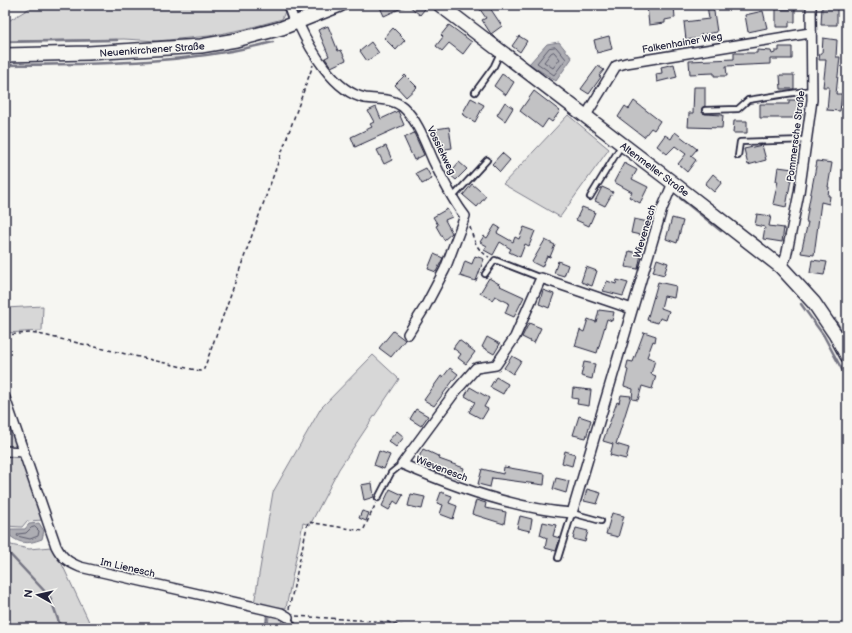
<svg xmlns="http://www.w3.org/2000/svg" width="852" height="633" viewBox="0 0 852 633" font-family="'Balsamiq Sans',sans-serif">
<style>
.green{fill:#d7d7d7;stroke:#7c7c89}
.water{fill:#adadb3;stroke:#757583}
.lines{fill:none;stroke-linecap:round;stroke-linejoin:round}
.shore{stroke:#5a5a6b;stroke-width:1}
.stream{stroke:#757583;stroke-width:2.5}
.building{fill:#c2c2c4;stroke:#22223b}
.lane-casing{stroke:#22223b;stroke-width:8}
.street-casing{stroke:#22223b;stroke-width:12}
.secondary-casing{stroke:#22223b;stroke-width:16}
.path{stroke:#22223b;stroke-width:1.5;stroke-dasharray:4 3;stroke-linecap:butt}
.lane{stroke:#f6f6f2;stroke-width:4.5}
.street{stroke:#f6f6f2;stroke-width:9}
.secondary{stroke:#f6f6f2;stroke-width:13}
.labels{text-anchor:middle;stroke-width:3;stroke-linejoin:round;paint-order:stroke}
.street-label{font-size:10px;fill:#22223b;stroke:#f6f6f2}
</style>
<rect width="100%" height="100%" fill="#f6f6f2"/>
<filter id="ink" filterUnits="userSpaceOnUse"><feTurbulence type="fractalNoise" baseFrequency=".025" numOctaves="2"/><feDisplacementMap in="SourceGraphic" scale="8" xChannelSelector="R" yChannelSelector="G"/><feConvolveMatrix kernelMatrix="1 2 1 2 8 2 1 2 1" color-interpolation-filters="sRGB"/></filter>
<g filter="url(#ink)">
<!-- green -->
<g class="green">
<polygon points="35,5 284,5 286,9 282,19 245,29 209,36 157,41 124,39 5,41 5,23"/>
<polygon points="568,115 609,149 560,217 503,184"/>
<polygon points="43,306 42,331 5,333 5,308"/>
<polygon points="373,355 399,379 339,469 310,525 303,523 286,608 254,604 273,492 321,408"/>
<polygon points="5,404 18,441 14,449 8,454 21,457 44,520 27,521 22,527 5,526"/>
<polygon points="5,536 11,545 29,549 51,547 60,560 92,628 5,628"/>
<polygon points="269,615 280,616 283,628 268,628"/>
</g>
<!-- water -->
<g class="water">
<polygon points="559,42 572,58 556,81 529,64 547,44"/>
<path d="M39,523L44,531L42,539C26,545 20,544 6,533V529H25L29,524Z"/>
</g>
<g class="lines">
<!-- shore -->
<g class="shore">
<polygon points="556,47 566,59 554,75 537,63 549,48"/>
<polygon points="554,52 560,59 553,68 544,62 551,53"/>
<polygon points="35,527 39,531 38,536 30,539 17,536 18,534 26,533 31,528"/>
</g>
<!-- stream -->
<g class="stream">
<polyline points="5,42 117,40"/>
<path d="M10,65C99,64 187,64 273,42"/>
<polyline points="680,198 721,231"/>
<polyline points="801,304 824,336 847,379"/>
<polyline points="835,319 847,342"/>
<polyline points="6,550 50,597 61,628"/>
<polyline points="266,628 267,615"/>
</g>
</g>
<!-- building -->
<g class="building">
<polygon points="379,5 428,5 420,15 408,5 384,16"/>
<polygon points="477,5 488,5 502,26 491,34 482,20 486,18"/>
<polygon points="663,5 663,7 674,5 675,18 665,20 665,23 649,25 647,6"/>
<polygon points="707,5 713,5 717,32 700,35 700,38 686,40 684,22 709,19"/>
<polygon points="822,7 837,8 837,25 821,25"/>
<polygon points="776,9 795,9 795,22 789,22 789,27 776,27"/>
<polygon points="763,11 767,28 748,32 745,15"/>
<polygon points="449,25 472,42 463,54 449,43 442,51 436,46 443,37 441,35"/>
<polygon points="328,26 338,51 341,50 346,60 331,67 325,58 329,56 318,30"/>
<polygon points="393,28 405,40 396,50 384,38"/>
<polygon points="519,36 527,41 520,52 512,46"/>
<polygon points="609,36 612,49 597,53 594,40"/>
<polygon points="823,38 837,40 836,57 840,57 836,94 842,94 840,111 827,110 829,87 823,87 826,60 819,60 820,53 822,53"/>
<polygon points="371,42 379,53 367,61 360,51"/>
<polygon points="779,47 792,47 792,59 770,59 770,64 726,66 727,76 714,76 714,73 690,74 689,61 734,59 734,53 757,53 757,50 771,51 772,54 775,53 775,51 779,51"/>
<polygon points="674,64 677,77 657,82 656,74 662,73 661,67"/>
<polygon points="598,66 604,70 599,76 601,77 589,94 581,89"/>
<polygon points="502,74 514,82 506,95 494,86"/>
<polygon points="405,75 417,87 406,97 395,85"/>
<polygon points="780,75 794,75 794,89 781,89"/>
<polygon points="694,87 705,87 705,106 702,108 702,112 705,114 723,115 722,128 688,127 689,113 693,113"/>
<polygon points="534,91 560,111 552,122 548,119 542,128 520,111"/>
<polygon points="471,98 484,105 475,122 462,114"/>
<polygon points="789,100 802,100 802,118 760,118 760,104 789,104"/>
<polygon points="634,101 660,121 654,130 651,128 644,137 618,117 625,106 629,109"/>
<polygon points="505,102 513,108 505,121 497,115"/>
<polygon points="376,107 381,119 398,111 404,125 355,147 351,137 372,127 370,124 374,122 368,111"/>
<polygon points="734,121 747,121 747,133 733,133"/>
<polygon points="449,127 452,148 440,150 436,129"/>
<polygon points="675,132 697,149 691,156 696,160 687,172 678,164 686,154 675,146 667,154 657,146 665,135 671,139"/>
<polygon points="414,133 424,155 414,160 404,138"/>
<polygon points="762,145 766,160 748,165 744,149"/>
<polygon points="386,146 392,160 384,164 377,150"/>
<polygon points="502,153 510,160 500,172 492,164"/>
<polygon points="817,161 832,163 828,187 829,187 828,196 830,196 829,204 821,202 814,255 801,253 808,222 806,222 809,203"/>
<polygon points="459,162 467,169 456,180 449,174"/>
<polygon points="624,163 637,170 632,179 648,187 640,203 629,197 632,192 614,182"/>
<polygon points="778,167 793,169 786,207 773,204 778,181 776,181"/>
<polygon points="426,168 432,179 422,184 416,173"/>
<polygon points="713,174 722,182 714,192 705,184"/>
<polygon points="472,184 486,196 477,207 463,195"/>
<polygon points="602,187 613,192 605,206 595,201"/>
<polygon points="582,207 595,212 589,226 576,220"/>
<polygon points="447,209 452,217 445,220 452,233 444,240 436,226 438,225 433,217"/>
<polygon points="757,214 771,216 769,226 784,228 782,242 763,239 765,227 755,225"/>
<polygon points="672,218 683,221 677,243 666,239"/>
<polygon points="634,219 648,222 645,236 631,233"/>
<polygon points="495,225 500,228 497,233 513,242 515,237 519,239 524,227 535,231 529,246 525,244 520,257 509,252 511,249 500,242 493,255 484,250 487,246 480,242 484,236 487,238"/>
<polygon points="545,240 555,245 550,257 547,256 542,267 532,262"/>
<polygon points="629,251 641,254 638,269 625,267"/>
<polygon points="434,254 443,258 436,272 428,269"/>
<polygon points="475,256 484,259 476,281 460,276 465,261 472,264"/>
<polygon points="657,259 668,263 664,275 653,272"/>
<polygon points="812,260 827,262 824,275 810,273"/>
<polygon points="558,261 568,265 564,276 554,273"/>
<polygon points="586,267 597,271 592,286 581,282"/>
<polygon points="489,278 501,285 500,286 524,297 514,317 505,313 509,303 495,296 492,300 480,293"/>
<polygon points="617,280 628,283 623,296 603,291 607,281 616,284"/>
<polygon points="658,282 676,286 674,298 664,296 661,308 669,311 666,320 660,318 658,323 647,320"/>
<polygon points="543,290 554,294 549,308 539,304"/>
<polygon points="599,310 614,312 612,321 607,319 597,353 575,346 580,330 584,332 588,319 596,322"/>
<polygon points="529,323 541,328 534,343 522,337"/>
<polygon points="393,331 405,340 391,357 379,348"/>
<polygon points="644,332 656,336 655,342 653,341 647,357 655,360 651,374 656,376 652,389 642,386 638,400 632,399 633,389 624,386 628,370 626,369 628,361 633,362"/>
<polygon points="487,337 500,344 494,354 482,347"/>
<polygon points="459,340 475,352 466,364 458,358 461,354 453,348"/>
<polygon points="512,356 521,361 513,374 504,368"/>
<polygon points="584,362 595,364 592,379 581,376"/>
<polygon points="450,368 458,374 434,406 424,400 441,376 443,377"/>
<polygon points="496,377 508,384 503,394 490,387"/>
<polygon points="470,387 489,398 484,407 488,409 482,419 469,412 475,402 465,396"/>
<polygon points="573,388 591,390 589,406 577,404 578,399 572,398"/>
<polygon points="621,395 631,396 616,444 629,448 626,459 610,455 613,444 603,441 617,402 619,403"/>
<polygon points="416,409 428,416 421,426 410,419"/>
<polygon points="579,416 591,420 586,438 573,435"/>
<polygon points="397,431 404,437 396,447 388,441"/>
<polygon points="423,449 440,457 439,459 464,468 460,479 417,461"/>
<polygon points="379,451 390,455 384,469 374,465"/>
<polygon points="565,451 575,454 572,466 562,463"/>
<polygon points="504,467 545,474 544,485 492,478 490,487 478,484 482,469 503,474"/>
<polygon points="556,478 569,481 566,493 553,489"/>
<polygon points="372,483 374,497 364,500 361,485"/>
<polygon points="390,489 403,495 398,504 394,501 389,510 382,506"/>
<polygon points="587,489 601,493 597,504 584,501"/>
<polygon points="441,492 452,496 449,503 457,506 453,519 440,514 443,505 437,503"/>
<polygon points="411,494 425,497 422,509 408,506"/>
<polygon points="476,500 486,503 485,508 506,512 504,524 472,514"/>
<polygon points="362,511 369,513 366,521 359,518"/>
<polygon points="612,513 624,516 618,537 606,534"/>
<polygon points="520,516 532,519 530,531 517,528"/>
<polygon points="543,522 556,525 553,536 560,538 556,551 545,548 547,538 540,535"/>
<polygon points="576,528 588,531 585,542 573,539"/>
</g>
<g class="lines">
<defs>
<g id="lane">
<polyline points="475,92 494,66 500,53"/>
<polyline points="705,110 738,109 748,100 812,90"/>
<polyline points="738,156 740,142 806,140"/>
<polyline points="453,197 487,160"/>
<polyline points="590,197 621,146"/>
<polyline points="485,274 495,260 541,278"/>
<polyline points="378,498 391,473 402,464"/>
<polyline points="558,558 572,513 601,521"/>
<polyline points="288,617 294,628"/>
</g>
<g id="street">
<polyline points="288,5 295,24"/>
<path d="M298,23C310,49 334,92 365,98C378,100 393,98 403,107C418,121 425,142 433,160C442,178 452,200 465,216L445,269L425,307L408,334"/>
<polyline points="585,117 616,66 626,63 810,33"/>
<polyline points="781,267 786,257 799,193 812,100 811,5"/>
<path d="M632,309L541,278L515,337L496,365L476,368L455,392L402,464C452,486 517,509 572,513L662,209L673,183"/>
<path d="M5,398L56,546C62,558 68,562 80,567L281,613L288,617"/>
<polyline points="5,451 24,452"/>
</g>
<g id="secondary">
<polyline points="440,5 673,183 781,267 814,303 835,334 847,356"/>
<polyline points="5,55 88,53 201,46 236,40 282,28 340,5"/>
</g>
</defs>
<!-- lane casing -->
<use href="#lane" class="lane-casing"/>
<!-- street casing -->
<use href="#street" class="street-casing"/>
<!-- secondary casing -->
<use href="#secondary" class="secondary-casing"/>
<!-- path -->
<g class="path">
<path d="M470,227C474,241 476,249 489,257"/>
<polyline points="5,335 30,333 43,335 200,371 204,369 313,65"/>
<polyline points="289,609 308,522 363,531 376,503"/>
<polyline points="296,616 388,622 407,628"/>
</g>
<!-- lane -->
<use href="#lane" class="lane"/>
<!-- street -->
<use href="#street" class="street"/>
<!-- secondary -->
<use href="#secondary" class="secondary"/>
</g>
</g>
<g class="labels">
<!-- street labels -->
<g class="street-label">
<text transform="translate(682 42) rotate(-10)" y="4">Falkenhainer Weg</text>
<text transform="translate(152 49) rotate(-4)" y="4">Neuenkirchener Straße</text>
<text transform="translate(795 136) rotate(-83)" y="4">Pommersche Straße</text>
<text transform="translate(442 150) rotate(64)" y="4">Vossiekweg</text>
<text transform="translate(655 169) rotate(37)" y="4">Altenmeller Straße</text>
<text transform="translate(644 231) rotate(-73)" y="4">Wievenesch</text>
<text transform="translate(442 468) rotate(21)" y="4">Wievenesch</text>
<text transform="translate(128 567) rotate(13)" y="4">Im Lienesch</text>
</g>
</g>
<!-- margin -->
<rect width="852" height="633" fill="none" stroke="#f6f6f2" stroke-width="20"/>
<rect x="10" y="10" width="832" height="613" fill="none" stroke="#22223b" stroke-width="1.5" filter="url(#ink)"/>
<!-- north arrow -->
<g transform="translate(38 595) rotate(278)" stroke="#f6f6f2" stroke-width="3" paint-order="stroke">
<path d="M0-3L7 15L0 10L-7 15Z" fill="#22223b"/>
<text y="-6" font-size="11" font-weight="bold" text-anchor="middle" fill="#22223b">N</text>
</g>
</svg>
